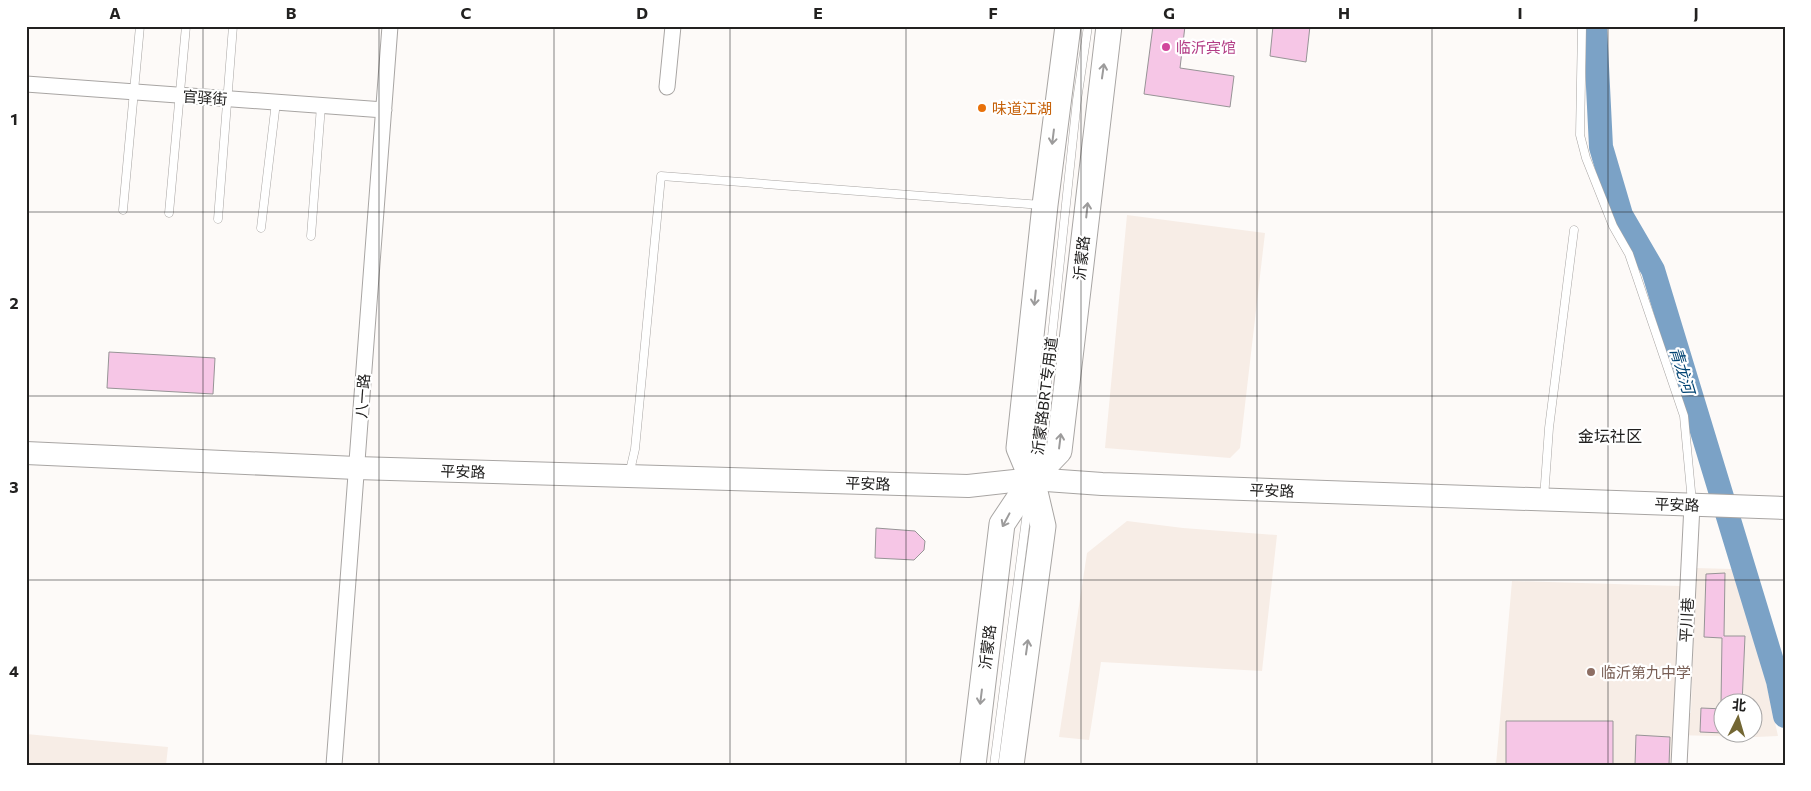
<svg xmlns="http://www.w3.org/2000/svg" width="1811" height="791" font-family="Commissioner,'Noto Sans SC',sans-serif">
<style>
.built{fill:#f7ede6;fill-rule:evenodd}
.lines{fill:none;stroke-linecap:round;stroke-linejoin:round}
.river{stroke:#7ba2c6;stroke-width:24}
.building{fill:#f6c6e6;stroke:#979496}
.service-casing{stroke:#a8a5a3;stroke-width:9}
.minor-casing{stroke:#a8a5a3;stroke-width:17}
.secondary-casing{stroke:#a8a5a3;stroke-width:24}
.primary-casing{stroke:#a8a5a3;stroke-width:27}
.service{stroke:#fff;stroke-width:8}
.minor{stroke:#fff;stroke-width:15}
.secondary{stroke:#fff;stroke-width:22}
.primary{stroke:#fff;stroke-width:25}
.oneway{stroke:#9c9b9b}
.grid{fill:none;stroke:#222120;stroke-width:1;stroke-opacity:0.55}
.hotel-dot{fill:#d1479c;stroke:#fff;stroke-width:2}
.food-dot{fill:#e8710a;stroke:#fff;stroke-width:2}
.education-dot{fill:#8d6e63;stroke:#fff;stroke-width:2}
.labels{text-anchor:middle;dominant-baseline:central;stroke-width:4.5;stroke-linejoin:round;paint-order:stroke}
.hotel-label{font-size:15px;fill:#b23c85;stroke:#fff;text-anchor:start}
.street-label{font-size:15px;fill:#222120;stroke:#fff}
.food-label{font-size:15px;fill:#c56008;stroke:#fff;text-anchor:start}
.education-label{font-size:15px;fill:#785e54;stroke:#fff;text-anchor:start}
.water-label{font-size:16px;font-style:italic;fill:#004372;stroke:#fff}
.neighbourhood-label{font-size:16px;fill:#222120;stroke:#fff}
.neatline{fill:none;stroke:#222120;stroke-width:2}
.grid-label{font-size:16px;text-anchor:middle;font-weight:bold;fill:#222120}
</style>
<rect width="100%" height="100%" fill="#fdfaf8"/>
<path class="built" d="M1127,215L1265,233L1240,448L1230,458L1105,448Z
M1127,521L1183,528L1277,535L1262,671L1101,662L1089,740L1059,737L1087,553Z
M1695,568L1732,569L1757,641L1778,736L1756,737L1673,735L1672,765H1496L1512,581L1680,586L1676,712L1691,713ZM1724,704H1754V734H1724Z
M26,734L168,747L166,765H26Z"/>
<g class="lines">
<path class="river" d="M1595,26L1601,147L1621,215L1653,270L1778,681L1785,716"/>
</g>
<path class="building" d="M1153,26H1185L1180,68L1234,76L1230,107L1144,94Z
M1273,26H1310L1306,62L1270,56Z
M109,352L215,358L213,394L107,388Z
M876,528L915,531L925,541L924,550L914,560L875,558Z
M1725,573L1724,636H1745L1742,704H1721L1722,638L1704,637L1706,574Z
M1701,708L1724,709V733L1700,732Z
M1506,721H1613V765H1506Z
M1636,735L1670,737L1669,765H1635Z"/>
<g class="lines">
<defs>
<path id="service" d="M1582,26L1580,135L1586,158L1613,226L1629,254L1684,416L1692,502
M123,210L140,26
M169,213L186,26
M218,219L233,26
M261,228L276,102
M311,236L321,106
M1036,464L1040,450L1077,100L1088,26
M629,475L635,449L661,176L1041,205
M1544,498L1549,428L1574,230
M994,765L1028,504"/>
<path id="minor" d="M26,84L384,110
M667,87L673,26
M334,765L390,26
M1679,765L1692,505"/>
<path id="secondary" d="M26,453L356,468L968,486L1032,479L1102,484L1785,508"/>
<path id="primary" d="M973,765L1002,524L1032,479L1059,451L1109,26
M1011,765L1043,526L1032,479L1019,448L1045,205L1068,26"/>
</defs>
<use href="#service" class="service-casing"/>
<use href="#minor" class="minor-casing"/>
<use href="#secondary" class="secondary-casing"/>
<use href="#primary" class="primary-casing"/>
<use href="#service" class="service"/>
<use href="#minor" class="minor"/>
<use href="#secondary" class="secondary"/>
<use href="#primary" class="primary"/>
</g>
<defs><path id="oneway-shaft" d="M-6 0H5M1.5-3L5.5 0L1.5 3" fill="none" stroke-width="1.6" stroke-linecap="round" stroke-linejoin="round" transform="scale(1.25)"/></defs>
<g class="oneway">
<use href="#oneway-shaft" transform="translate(1103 71) rotate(-82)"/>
<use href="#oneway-shaft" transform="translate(1053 137) rotate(97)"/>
<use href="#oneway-shaft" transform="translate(1087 210) rotate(-84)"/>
<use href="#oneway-shaft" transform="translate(1035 298) rotate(96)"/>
<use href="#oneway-shaft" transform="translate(1060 441) rotate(-83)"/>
<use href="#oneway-shaft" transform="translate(1006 520) rotate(118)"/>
<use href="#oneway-shaft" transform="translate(1027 647) rotate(-82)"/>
<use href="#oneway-shaft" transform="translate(981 697) rotate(97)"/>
</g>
<path class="grid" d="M203,26V765M379,26V765M554,26V765M730,26V765M906,26V765M1081,26V765M1257,26V765M1432,26V765M1608,26V765M26,212H1785M26,396H1785M26,580H1785"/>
<circle class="hotel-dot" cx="1166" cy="47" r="5"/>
<circle class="food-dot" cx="982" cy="108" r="5"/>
<circle class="education-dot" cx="1591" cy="672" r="5"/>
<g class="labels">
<g class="hotel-label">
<text x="1176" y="47">临沂宾馆</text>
</g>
<g class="street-label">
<text transform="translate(205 97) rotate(4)">官驿街</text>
<text transform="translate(1081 258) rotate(-84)">沂蒙路</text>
<text transform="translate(362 396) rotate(-86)">八一路</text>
<text transform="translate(1044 396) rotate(-83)">沂蒙路BRT专用道</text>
<text transform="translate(463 471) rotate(2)">平安路</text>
<text transform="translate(868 483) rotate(2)">平安路</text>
<text transform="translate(1272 490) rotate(2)">平安路</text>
<text transform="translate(1677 504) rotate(2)">平安路</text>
<text transform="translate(1686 620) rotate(-87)">平川巷</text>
<text transform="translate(987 647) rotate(-83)">沂蒙路</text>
</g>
<g class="food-label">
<text x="992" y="108">味道江湖</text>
</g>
<g class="education-label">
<text x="1601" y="672">临沂第九中学</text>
</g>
<g class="water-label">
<text transform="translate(1683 370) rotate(73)">青龙河</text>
</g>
<g class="neighbourhood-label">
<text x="1610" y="435">金坛社区</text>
</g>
</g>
<rect width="1811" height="791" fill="none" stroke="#ffffff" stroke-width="55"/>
<g transform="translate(1738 718) rotate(5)"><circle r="24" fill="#ffffff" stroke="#a7a6a6"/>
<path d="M0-4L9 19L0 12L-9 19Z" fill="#736734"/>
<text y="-8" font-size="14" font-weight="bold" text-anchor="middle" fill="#222120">北</text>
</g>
<rect x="28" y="28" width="1756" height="736" class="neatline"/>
<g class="grid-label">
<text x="115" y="19">A</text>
<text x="291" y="19">B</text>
<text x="466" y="19">C</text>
<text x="642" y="19">D</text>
<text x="818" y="19">E</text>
<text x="993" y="19">F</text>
<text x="1169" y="19">G</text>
<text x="1344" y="19">H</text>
<text x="1520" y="19">I</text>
<text x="1696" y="19">J</text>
<text x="14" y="125">1</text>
<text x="14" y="309">2</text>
<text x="14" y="493">3</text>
<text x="14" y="677">4</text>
</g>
</svg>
